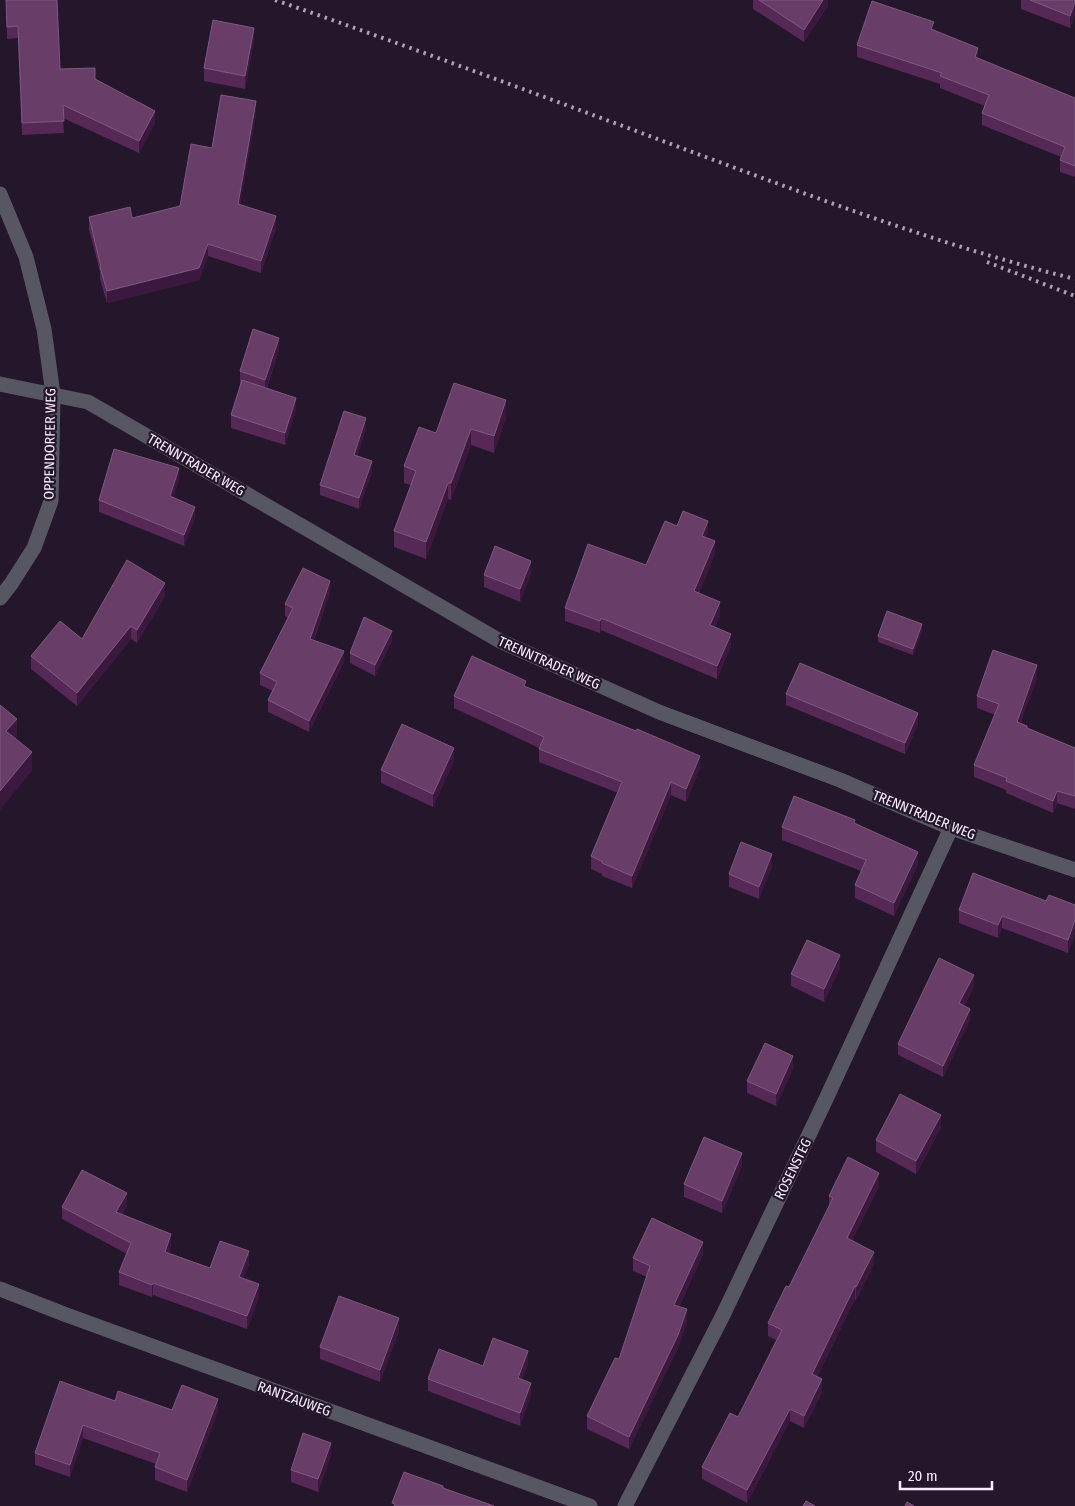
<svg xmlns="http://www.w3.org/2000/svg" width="1075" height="1506" font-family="'Fira Sans Condensed',sans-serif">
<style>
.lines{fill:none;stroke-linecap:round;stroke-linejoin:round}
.minor{stroke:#575763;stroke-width:15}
.rail{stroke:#aea2b3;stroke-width:4;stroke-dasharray:2.5 5;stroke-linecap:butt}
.wall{fill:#562856}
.shaded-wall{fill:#3b183e}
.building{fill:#683d68;stroke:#7e597f}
.labels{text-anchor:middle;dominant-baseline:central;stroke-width:4.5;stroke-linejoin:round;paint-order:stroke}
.street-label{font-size:14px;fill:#f8eefc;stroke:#24162b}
</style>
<rect width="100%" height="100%" fill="#24162b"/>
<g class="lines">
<path class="minor" d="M0,194L26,257L44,329L53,394L51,501L34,548L11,584L0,598
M0,384L88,402L500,641L659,712L840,780L951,828L1075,870
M0,1289L64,1314L590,1506
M625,1506L723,1315L826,1099L951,828"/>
<path class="rail" d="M275,0C419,50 561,103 703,156C827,202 947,247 1075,279
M987,262L1075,296"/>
</g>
<path class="wall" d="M6,0H57L60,69L95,79L155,123L139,153L63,118L64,133L22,135L18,38L7,39Z
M753,0H828V6L804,42L753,9Z
M1021,0H1075V14L1070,28L1021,9Z
M934,30L978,58L1075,98V177L1060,172V160L1061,157L982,125V113L985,106L940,88V84L857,57V45Z
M254,40L245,89L204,81V68Z
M256,113L240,204L276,228L261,273L208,256L199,280L107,303L100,279V272L89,229V217L132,218L180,206L212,148Z
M279,350L267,388L296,410L285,445L231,428V415L241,384H240V371Z
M506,417L494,453L471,445L451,500L448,499L426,559L394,547V531L411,485L404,483V466L436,433Z
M366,428L357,456L372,472L359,509L320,495V485Z
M179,479L173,498L195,518L184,546L99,512V500Z
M677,526L708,533L706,537L715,554L699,593L720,615L715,627L731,646L717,679L601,630L600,633L565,621V608L646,565Z
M531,573L520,602L484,587V575Z
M330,592L314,640L344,662L309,732L268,712V700L273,691L260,685V673L288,618L285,616V604Z
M165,596L137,643L131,639L77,706L31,669V656L82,639Z
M922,631L913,655L878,642V636Z
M392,641L375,676L350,663V653Z
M1037,678L1020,723L1027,729L1075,748V809L1057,803L1053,813L1006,793V790L974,777V765L995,715L977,708V696Z
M526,687L700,768L686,802L671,795L632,888L602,876V874L591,869V856L618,793L539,762V748L454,708V696Z
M786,694L918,724L905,754L786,705Z
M454,761L433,807L381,783V770Z
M855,823L918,864L894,916L855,898V885L861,871L782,840V827Z
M772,866L759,899L729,887V874Z
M1046,901L1075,905V933L1068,953L1002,928L998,938L959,923V910Z
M840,968L824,1002L791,986V974Z
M974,987L964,1006L970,1020L943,1077L898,1055V1044Z
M793,1069L776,1106L747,1093V1081Z
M941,1128L916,1174L876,1152V1140Z
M742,1166L722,1213L684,1197V1184Z
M879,1186L852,1241L874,1264L856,1300L855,1299L817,1377L822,1392L804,1428L790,1421L747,1503L702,1479V1467L738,1417L776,1340L768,1336V1323L789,1287L829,1207V1196Z
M127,1206L122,1214L171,1246L169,1253L210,1268L249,1264L243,1279L259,1297L247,1329L153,1295L152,1297L119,1285V1272L127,1254L62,1219V1207Z
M703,1254L679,1307L687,1322L678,1348L629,1449L587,1429V1416L619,1359L647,1277L633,1271V1258Z
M399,1331L380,1382L320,1359V1347Z
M528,1364L522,1380L531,1395L520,1426L428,1391V1379L483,1366Z
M115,1401L172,1410L218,1411L187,1492L155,1480V1467L156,1464L83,1438L70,1477L35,1465V1453Z
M331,1455L318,1492L291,1482V1470Z"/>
<path class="shaded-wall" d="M823,0H828V6L804,42V30Z
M1075,2V14L1070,28V16Z
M254,28V40L245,89V76Z
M978,48V60L975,57Z
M256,101V113L238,216V204Z
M155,111V123L139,153V141Z
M276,216V228L261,273V261Z
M208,244V256L199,280L107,303V291Z
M279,338V350L265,392V380Z
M296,398V410L285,445V433Z
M506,400V417L494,453V436Z
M366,418V428L354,466V455Z
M471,429V445L451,500V483Z
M372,461V472L359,509V498Z
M179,468V479L170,508V496Z
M448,483V499L426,559V542Z
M195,507V518L184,546V535Z
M708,521V533L702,548V536Z
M715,541V554L694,604V591Z
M531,561V573L520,602V589Z
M330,581V592L310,650V639Z
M165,583V596L137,643V630Z
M720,602V615L710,638V625Z
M601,618V630L600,633V621Z
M922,624V631L913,655V649Z
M131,626V639L77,706V693Z
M392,631V641L375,676V665Z
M731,634V646L717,679V666Z
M344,651V662L309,732V721Z
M1037,665V678L1017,734V722Z
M918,713V724L905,754V743Z
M17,719V737L6,749V731Z
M454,748V761L433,807V794Z
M32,752V771L0,810V791Z
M700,756V768L686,802V789Z
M671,782V795L632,888V876Z
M1057,791V803L1053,813V801Z
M918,852V864L894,916V903Z
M772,854V866L759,899V887Z
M1002,916V928L998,938V925Z
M1075,920V933L1068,953V940Z
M840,955V968L824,1002V989Z
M974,975V987L959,1015V1003Z
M970,1009V1020L943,1077V1066Z
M793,1056V1069L776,1106V1094Z
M941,1115V1128L916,1174V1161Z
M742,1153V1166L722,1213V1201Z
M879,1173V1186L847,1251V1238Z
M127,1193V1206L116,1225V1212Z
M171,1234V1246L165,1264V1252Z
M703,1242V1254L674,1317V1305Z
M249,1251V1264L239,1290V1277Z
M874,1252V1264L856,1300V1287Z
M153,1283V1295L152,1297V1285Z
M259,1284V1297L247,1329V1316Z
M855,1286V1299L812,1387V1374Z
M687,1309V1322L678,1348L629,1449V1437Z
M399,1318V1331L380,1382V1370Z
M528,1351V1364L518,1391V1378Z
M822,1379V1392L804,1428V1416Z
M531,1383V1395L520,1426V1413Z
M218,1399V1411L187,1492V1480Z
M790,1409V1421L747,1503V1490Z
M83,1425V1438L70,1477V1465Z
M331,1443V1455L318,1492V1479Z"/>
<path class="building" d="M6,0H57L60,69L95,68V79L155,111L139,141L63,105L64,121L22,123L18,26L7,27Z
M759,0H823L804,30Z
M1030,0H1075V2L1070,16Z
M872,1L934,22L931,29L978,48L975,57L1075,98V166L1060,160L1065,147L982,113L989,95L940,76L942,73L857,45Z
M213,20L254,28L245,76L204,68Z
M221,95L256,101L238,204L276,216L261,261L208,244L199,268L107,291L100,267H101L89,217L130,207L132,218L180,206L191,144L212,148Z
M253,329L279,338L265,380L240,371Z
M242,380L296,398L285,433L231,415Z
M454,383L506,400L494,436L471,429L451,483H448L426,542L394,531L416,471L404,466L419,427L436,433Z
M344,411L366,418L354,455L372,461L359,498L320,485Z
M114,449L179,468L170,496L195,507L184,535L99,500Z
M683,511L708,521L702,536L715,541L694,591L720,602L710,625L731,634L717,666L601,618L600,621L565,608L588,544L646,565L665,521L677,526Z
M495,546L531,561L520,589L484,575Z
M127,560L165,583L137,630L131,626L77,693L31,656L60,621L82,639Z
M303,568L330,581L310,639L344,651L309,721L268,700L277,682L260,673L293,608L285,604Z
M887,611L922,624L913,649L878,636Z
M364,617L392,631L375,665L350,653Z
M993,650L1037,665L1017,722L1027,726V728L1075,748V796L1057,791L1053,801L1006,781L1007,778L974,765L999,704L977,696Z
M472,656L526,681L524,686L636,731L637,729L700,756L686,789L671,782L632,876L602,863L603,862L591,856L622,782L539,749L544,737L454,696Z
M800,663L918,713L905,743L786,694Z
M0,705L17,719L6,731L32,752L0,791Z
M402,724L454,748L433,794L381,770Z
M794,796L855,820L854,823L918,852L894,903L855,885L866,860L782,827Z
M741,842L772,854L759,887L729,874Z
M973,873L1046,901L1049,895L1075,905V920L1068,940L1002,916L998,925L959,910Z
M807,940L840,955L824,989L791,974Z
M939,958L974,975L959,1003L970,1009L943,1066L898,1044Z
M765,1043L793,1056L776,1094L747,1081Z
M900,1094L941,1115L916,1161L876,1140Z
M704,1137L742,1153L722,1201L684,1184Z
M848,1157L879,1173L847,1238L874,1252L856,1287L855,1286L812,1374L822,1379L804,1416L790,1409L747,1490L702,1467L730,1413L738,1417L782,1330L768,1323L786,1286L789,1287L833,1198L829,1196Z
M82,1170L127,1193L116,1212L171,1234L165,1252L210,1268L220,1241L249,1251L239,1277L259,1284L247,1316L153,1283L152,1285L119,1272L131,1243L62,1207Z
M652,1218L703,1242L674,1305L687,1309L678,1335L629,1437L587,1416L615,1358L619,1359L650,1266L633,1258Z
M339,1296L399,1318L380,1370L320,1347Z
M493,1338L528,1351L518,1378L531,1383L520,1413L428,1379L439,1349L483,1366Z
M60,1381L115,1401L118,1391L172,1410L182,1385L218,1399L187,1480L155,1467L160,1453L83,1425L70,1465L35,1453Z
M303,1433L331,1443L318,1479L291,1470Z
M404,1472L443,1486V1488L494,1506H394L395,1504L392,1503Z
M806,1501L815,1506H803Z
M907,1502L914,1506H905Z"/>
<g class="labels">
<g class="street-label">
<text transform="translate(50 444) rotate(-89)">OPPENDORFER WEG</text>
<text transform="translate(196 465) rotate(30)">TRENNTRADER WEG</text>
<text transform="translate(549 663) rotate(24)">TRENNTRADER WEG</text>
<text transform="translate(924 815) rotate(22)">TRENNTRADER WEG</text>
<text transform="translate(793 1169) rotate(-64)">ROSENSTEG</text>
<text transform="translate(294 1399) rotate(20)">RANTZAUWEG</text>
</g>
</g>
<path d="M900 1481v8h92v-8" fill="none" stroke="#f8eefc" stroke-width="2.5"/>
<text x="908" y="1481" font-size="15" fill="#f8eefc" stroke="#24162b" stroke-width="4" paint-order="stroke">20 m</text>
</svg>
